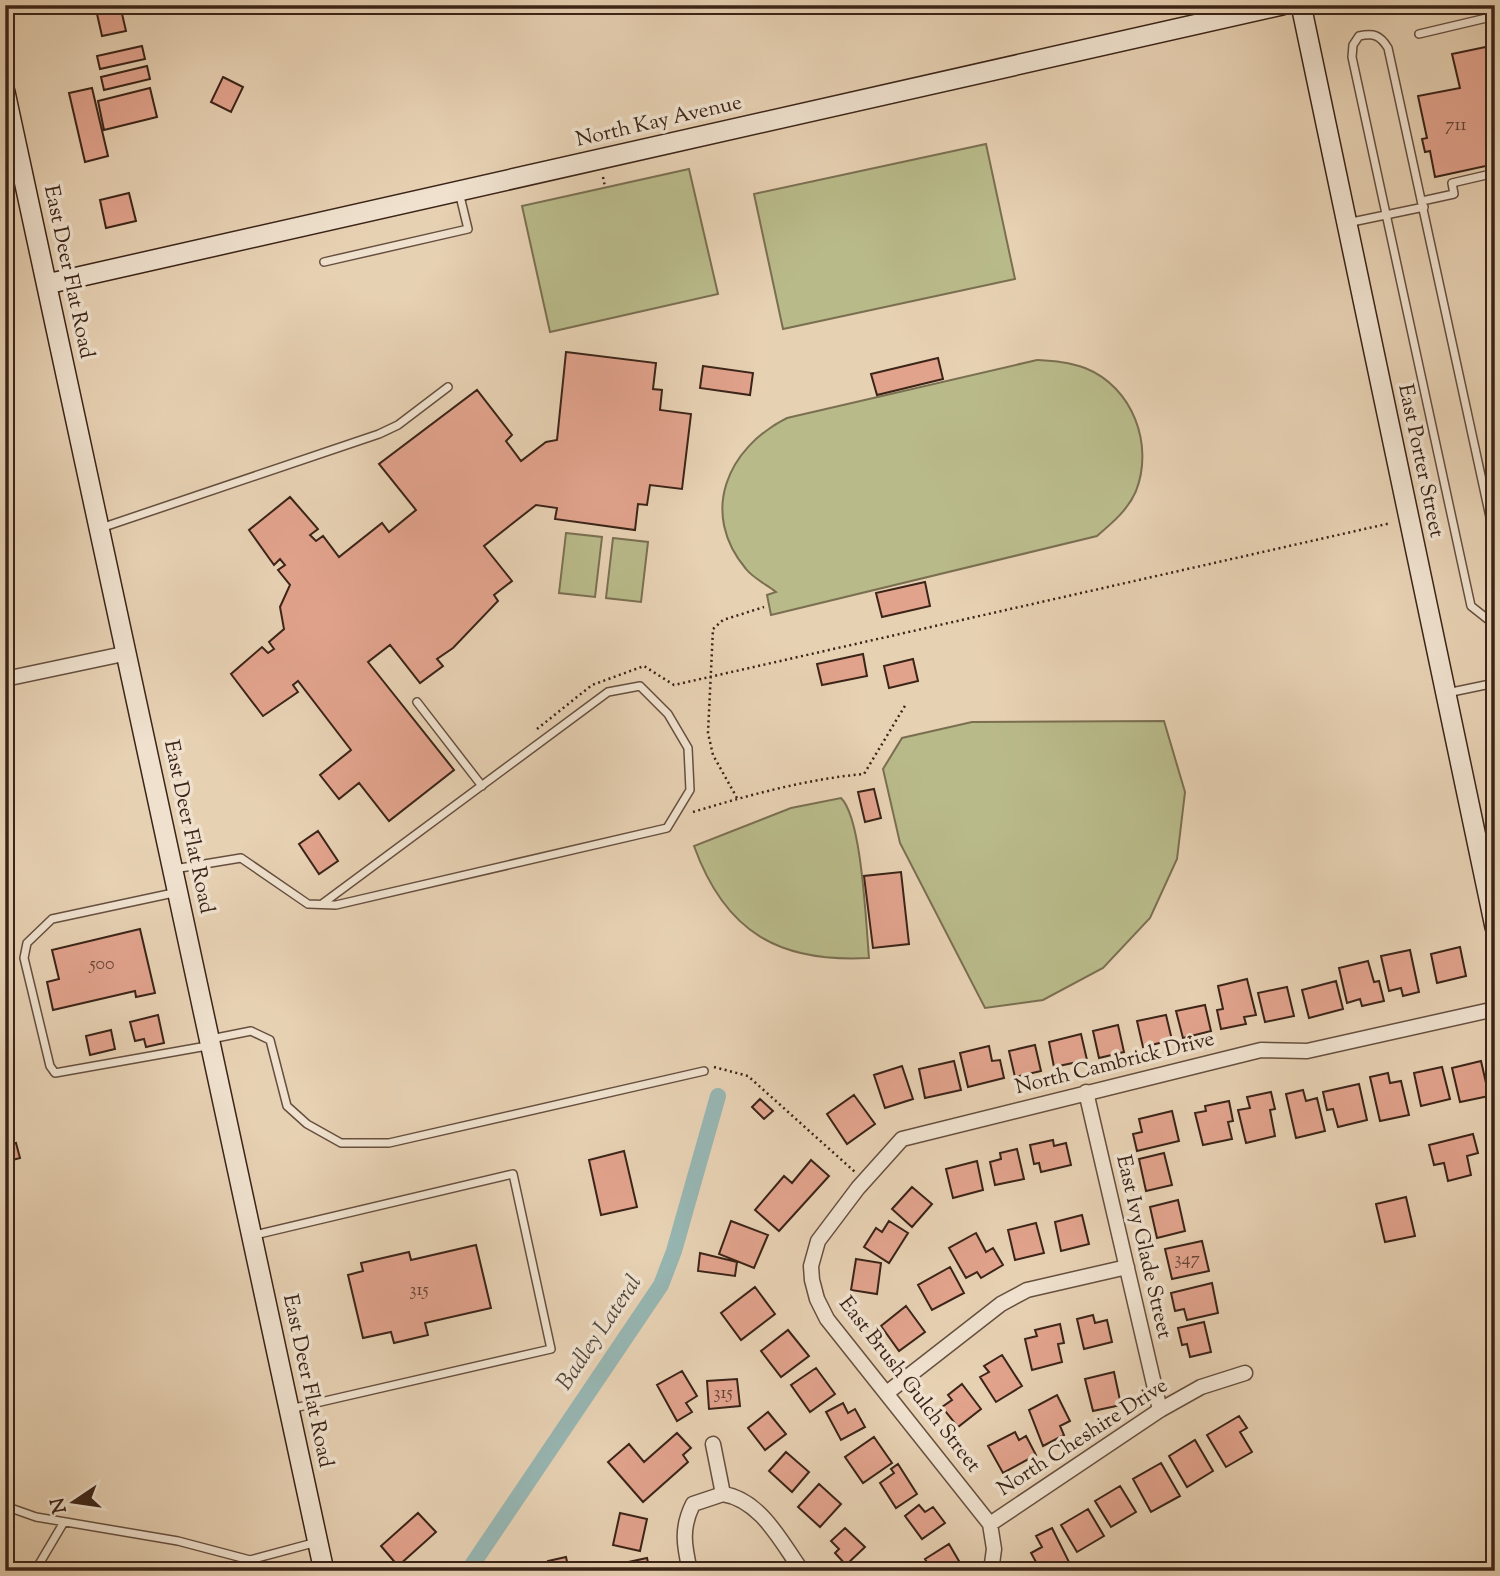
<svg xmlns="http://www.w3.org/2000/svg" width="1500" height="1576" font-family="'Sorts Mill Goudy',serif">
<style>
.green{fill:#b9ba8a;stroke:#7a6f51;stroke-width:2}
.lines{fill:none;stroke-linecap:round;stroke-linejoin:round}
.canal{stroke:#97b6b2;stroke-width:16}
.building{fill:#e2a38d;stroke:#3b2418;stroke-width:2}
.lane-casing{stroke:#664f3f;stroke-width:10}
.street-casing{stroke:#664f3f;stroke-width:17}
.secondary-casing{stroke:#3b2418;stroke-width:22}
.path{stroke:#3b2418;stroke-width:2.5;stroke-dasharray:2 3.5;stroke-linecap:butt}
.lane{stroke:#efe1ce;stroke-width:7}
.street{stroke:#efe1ce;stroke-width:14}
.secondary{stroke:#efe1ce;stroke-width:19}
.labels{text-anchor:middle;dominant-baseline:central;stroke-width:7;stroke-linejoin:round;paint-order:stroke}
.number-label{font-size:18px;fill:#654435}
.street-label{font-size:21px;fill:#3b2418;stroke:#efe1ce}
.water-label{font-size:23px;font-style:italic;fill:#52483e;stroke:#efe1ce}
</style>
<rect width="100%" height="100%" fill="#e7d1b3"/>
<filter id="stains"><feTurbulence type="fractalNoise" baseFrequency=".00286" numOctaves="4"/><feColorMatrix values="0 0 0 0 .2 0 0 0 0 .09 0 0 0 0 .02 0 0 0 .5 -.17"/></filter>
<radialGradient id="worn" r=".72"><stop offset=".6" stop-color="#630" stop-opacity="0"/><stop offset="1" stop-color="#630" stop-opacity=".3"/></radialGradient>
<path class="green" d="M986,144L1015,279L783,329L754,194Z
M689,169L718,294L550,332L522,206Z
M1037,360C1053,361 1070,362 1085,368C1133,387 1154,445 1136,491C1128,510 1112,523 1097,536L771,615L767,595L776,592C767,585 753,578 746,569C699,513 727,448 787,418Z
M566,533L602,537L595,597L559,593Z
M613,538L648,542L641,602L606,598Z
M1164,721L1185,792L1177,859L1150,918L1103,968L1043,1000L985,1008L900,843L883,769L902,738L972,722Z
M841,798C862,818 866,925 869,958C779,963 725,932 694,846L791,808Z"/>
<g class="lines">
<path class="canal" d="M468,1571L661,1285L674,1251L718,1096"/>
</g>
<path class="building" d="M95,5H120L126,31L102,36Z
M1495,45V164L1435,177L1430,151L1425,152L1422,139L1427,138L1418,96L1460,88L1452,54Z
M142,46L145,59L100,69L97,56Z
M147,66L150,79L104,90L101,77Z
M223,77L243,87L231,112L211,102Z
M92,88L108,156L85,162L69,93Z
M150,88L157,117L104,130L98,101Z
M1495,183V205L1490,184Z
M129,193L136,221L106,228L100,200Z
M566,352L656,363L653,389L662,390L660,410L691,414L682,489L650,485L647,505L638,504L635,530L555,519L557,508L536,505L484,546L512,581L494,595L498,601L453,648L437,659L443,666L420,683L390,645L368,662L454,770L389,821L359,783L339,799L320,775L351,750L298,681L293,685L298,692L263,716L231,674L262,647L268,653L274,649L269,642L284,629L280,607L290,585L278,570L285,565L280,559L274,565L249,530L290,497L318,529L310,535L316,541L323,536L339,557L382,523L389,532L416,510L379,464L477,390L512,435L506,441L521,461L546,442L557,440Z
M938,358L943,379L877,395L871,374Z
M703,366L753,373L750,395L700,388Z
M925,582L930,606L882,617L876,593Z
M863,654L867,676L822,685L817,664Z
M913,659L918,681L889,688L884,666Z
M874,789L881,818L865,822L858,792Z
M318,831L338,861L319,874L299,844Z
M901,872L909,944L873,948L864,876Z
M140,929L155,993L136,997L135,991L53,1010L47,982L59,979L52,950Z
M1460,947L1466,976L1437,983L1431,954Z
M1410,950L1419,992L1403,996L1401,988L1389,991L1381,956Z
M1368,961L1374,982L1379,981L1384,1001L1362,1006L1360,999L1347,1003L1339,968Z
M1247,979L1256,1015L1244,1017L1246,1024L1221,1029L1217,1010L1223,1009L1218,986Z
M1336,981L1343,1009L1309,1018L1302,990Z
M1287,987L1294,1016L1265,1022L1258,993Z
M1205,1005L1211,1031L1183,1038L1176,1011Z
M158,1015L164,1043L146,1047L144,1039L135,1041L130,1022Z
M1166,1015L1172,1040L1143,1047L1137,1021Z
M1118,1025L1124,1052L1099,1058L1093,1031Z
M111,1030L115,1049L90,1055L86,1036Z
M1081,1034L1087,1060L1054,1067L1049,1042Z
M1035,1045L1041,1071L1015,1077L1009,1051Z
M989,1046L992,1061L1000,1060L1004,1078L968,1087L960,1053Z
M954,1061L961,1090L925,1098L919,1069Z
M1481,1061L1489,1096L1460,1102L1452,1068Z
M902,1066L913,1099L885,1108L874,1075Z
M1442,1067L1450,1099L1421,1106L1414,1073Z
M1388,1073L1390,1083L1401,1081L1409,1115L1380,1121L1370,1077Z
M1359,1084L1367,1120L1338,1127L1333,1109L1327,1110L1323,1092Z
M1303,1090L1306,1101L1317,1098L1325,1131L1296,1138L1286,1094Z
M1271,1092L1275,1109L1270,1110L1275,1136L1246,1143L1238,1110L1250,1108L1247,1097Z
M854,1095L875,1124L847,1144L827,1114Z
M760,1099L773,1111L764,1119L752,1107Z
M1229,1101L1233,1121L1228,1122L1232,1139L1203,1145L1195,1113L1206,1111L1205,1106Z
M1172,1111L1179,1141L1137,1151L1133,1134L1142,1132L1139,1119Z
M1473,1134L1478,1153L1467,1156L1471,1175L1448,1181L1444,1163L1434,1165L1429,1145Z
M1053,1140L1054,1146L1066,1143L1071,1165L1041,1172L1039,1163L1034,1164L1030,1145Z
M16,1143L20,1158L5,1162V1145Z
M1017,1149L1024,1179L995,1185L990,1162L1001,1159L1000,1153Z
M624,1151L637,1207L601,1215L589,1160Z
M1164,1153L1172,1185L1146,1191L1139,1159Z
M811,1160L829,1176L779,1231L755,1210L784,1176L792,1183Z
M977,1161L983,1190L953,1198L946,1169Z
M912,1187L932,1204L912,1227L892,1209Z
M1406,1197L1415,1236L1385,1242L1376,1204Z
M1178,1200L1185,1231L1157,1238L1150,1207Z
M1082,1215L1089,1244L1061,1251L1055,1222Z
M731,1221L768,1235L754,1268L719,1254Z
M889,1221L908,1233L889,1263L864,1247L876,1228L882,1232Z
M1036,1223L1044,1253L1015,1260L1008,1230Z
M976,1233L986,1252L993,1248L1003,1265L981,1278L977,1272L966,1278L949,1248Z
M1202,1241L1209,1271L1172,1279L1165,1249Z
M476,1245L491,1308L425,1323L428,1335L394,1343L391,1332L363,1338L348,1275L363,1271L361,1263L409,1252L411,1260Z
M700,1253L737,1262L735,1276L698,1271Z
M856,1259L881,1263L877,1294L851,1290Z
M950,1267L964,1293L932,1310L918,1285Z
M1212,1283L1218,1313L1187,1320L1184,1309L1175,1311L1171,1293Z
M755,1287L775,1314L741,1340L721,1313Z
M906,1306L925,1332L899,1351L881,1326Z
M1093,1315L1095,1323L1107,1320L1112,1342L1084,1349L1077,1319Z
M1204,1322L1211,1352L1190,1357L1187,1344L1182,1345L1178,1328Z
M1060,1324L1064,1343L1058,1344L1062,1362L1032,1370L1025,1339L1037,1336L1035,1330Z
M788,1330L809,1356L781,1377L761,1351Z
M1002,1355L1022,1386L996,1402L980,1377L989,1372L984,1366Z
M816,1368L835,1394L810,1412L791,1385Z
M682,1371L697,1396L686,1403L692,1412L677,1421L657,1385Z
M1114,1372L1121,1405L1093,1411L1085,1379Z
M737,1379L740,1406L709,1409L707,1381Z
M962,1384L981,1409L958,1427L942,1407L952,1400L948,1395Z
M1057,1395L1070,1421L1060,1426L1064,1435L1043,1446L1029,1410Z
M843,1403L848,1413L855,1409L865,1427L841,1440L826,1412Z
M768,1412L786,1434L765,1450L748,1428Z
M1239,1416L1247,1428L1240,1432L1252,1452L1226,1467L1207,1435Z
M1015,1432L1019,1440L1026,1436L1036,1455L1003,1473L988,1446Z
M677,1433L691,1448L683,1455L688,1462L643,1502L608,1462L629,1444L644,1462Z
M874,1437L892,1463L863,1483L845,1457Z
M1195,1440L1213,1471L1187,1487L1169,1456Z
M786,1452L809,1472L792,1492L769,1471Z
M1161,1463L1180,1496L1151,1512L1133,1479Z
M898,1464L917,1494L896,1508L880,1483L894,1473L891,1469Z
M819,1484L841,1504L820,1527L798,1507Z
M1120,1486L1136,1512L1111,1527L1095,1501Z
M919,1505L925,1512L933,1507L945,1523L922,1539L905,1516Z
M1088,1509L1104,1536L1077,1552L1061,1525Z
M418,1513L436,1532L398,1566L381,1546Z
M620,1513L647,1519L640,1551L613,1545Z
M845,1528L865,1547L846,1565L835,1553L839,1549L831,1541Z
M1052,1528L1069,1562L1053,1571H1041L1031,1553L1042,1547L1036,1536Z
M949,1544L963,1568L958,1571H932L925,1559Z
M566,1557L569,1571H550L548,1561Z
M647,1558L650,1571H621L619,1564Z"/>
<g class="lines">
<defs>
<path id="lane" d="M1419,34L1495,16
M1422,201L1454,194L1452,183L1495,173
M1347,223L1424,207
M324,262L468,229L459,192
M101,528L379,434L398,425L448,387
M1495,540L1388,48C1380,35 1374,33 1359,36L1353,45L1352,57L1471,606L1495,625
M1447,693L1495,683
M417,702L482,786
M174,869L241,858L308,904L336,905L667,828L690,790L688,748L668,714L640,686L608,692L322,904
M178,892L52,919L27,943L24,958L50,1066L55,1073L207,1046
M211,1039L251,1031L270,1040L287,1106L307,1124L341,1143H389L704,1071
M255,1235L513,1174L551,1349L290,1409
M5,1506L36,1517L178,1541L250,1560
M35,1571L64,1522
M244,1571V1566L250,1560L317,1542"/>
<path id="street" d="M5,679L128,653
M1086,1092L1160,1410
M888,1392L1001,1304L1027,1290L1127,1267
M713,1444L723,1494C761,1500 781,1542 802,1571
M990,1524L827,1319L817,1299L812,1280L811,1266L818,1241L858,1188L902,1139L1261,1050L1307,1051L1495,1009
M690,1571C684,1545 681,1528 693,1504L723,1494
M991,1571L994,1549L990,1524L1160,1410L1201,1387L1245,1373"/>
<path id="secondary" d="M1301,5L1495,927
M5,92L324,1571
M47,284L1282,5"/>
</defs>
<use href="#lane" class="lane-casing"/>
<use href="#street" class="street-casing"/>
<use href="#secondary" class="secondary-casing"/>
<path class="path" d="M603,177L605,187
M537,729L592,685L644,666L674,685L1391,523
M737,798L713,755L708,733L713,629L723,620L764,607
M693,812C749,795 807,779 864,774L906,704
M714,1067L748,1076L855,1172"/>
<use href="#lane" class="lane"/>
<use href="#street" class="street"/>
<use href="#secondary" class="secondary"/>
</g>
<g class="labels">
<g class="number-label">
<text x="1456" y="126">711</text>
<text x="102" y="965">500</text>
<text x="1187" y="1260">347</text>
<text x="419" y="1291">315</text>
<text x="723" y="1394">315</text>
</g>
<g class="street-label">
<text transform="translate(659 122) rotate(-13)">North Kay Avenue</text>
<text transform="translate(68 272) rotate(78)">East Deer Flat Road</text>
<text transform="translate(1420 461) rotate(78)">East Porter Street</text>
<text transform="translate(188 827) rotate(78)">East Deer Flat Road</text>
<text transform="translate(1115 1064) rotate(-14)">North Cambrick Drive</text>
<text transform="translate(1143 1247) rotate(77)">East Ivy Glade Street</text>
<text transform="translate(307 1381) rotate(78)">East Deer Flat Road</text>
<text transform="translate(909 1385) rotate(52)">East Brush Gulch Street</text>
<text transform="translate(1083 1438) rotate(-33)">North Cheshire Drive</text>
</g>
<g class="water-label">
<text transform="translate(600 1333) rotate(-56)">Badley Lateral</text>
</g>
</g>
<rect width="1500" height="1576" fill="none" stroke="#e7d1b3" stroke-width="28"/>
<rect x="7" y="7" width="1486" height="1562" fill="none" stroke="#3b2418" stroke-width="3.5"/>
<rect x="14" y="14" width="1472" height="1548" fill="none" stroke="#3b2418" stroke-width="2"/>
<g transform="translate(74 1502) rotate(257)" stroke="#efe1ce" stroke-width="5" paint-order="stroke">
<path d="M0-5L12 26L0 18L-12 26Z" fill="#3b2418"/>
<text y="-10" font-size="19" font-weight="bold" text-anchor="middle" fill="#3b2418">N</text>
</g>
<rect width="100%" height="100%" filter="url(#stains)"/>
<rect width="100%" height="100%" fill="url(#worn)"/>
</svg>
